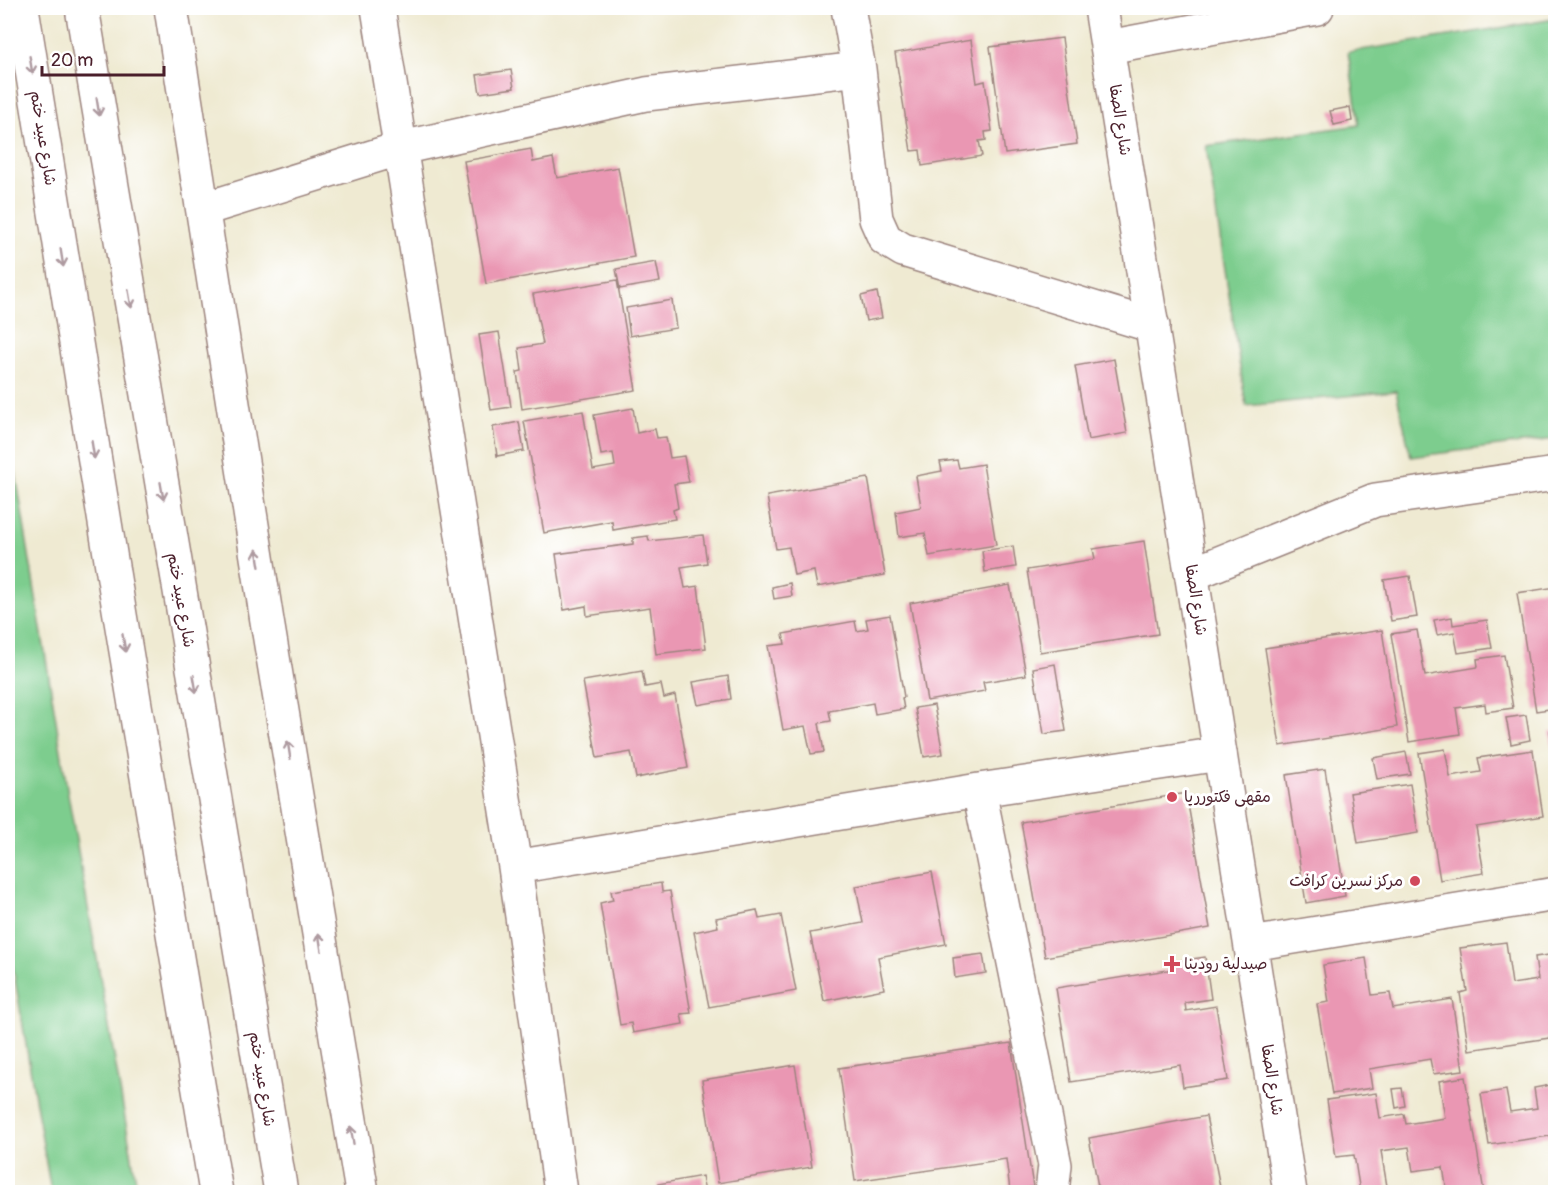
<svg xmlns="http://www.w3.org/2000/svg" width="1563" height="1200" font-family="Pangolin,'Playpen Sans Arabic',sans-serif">
<style>
.green{fill:#7dcd8e;stroke:#64765c;stroke-width:1.5}
.building{fill:#ea97b3}
.lines{fill:none;stroke-linecap:round;stroke-linejoin:round}
.street-casing{stroke:#9c847e;stroke-width:36}
.secondary-casing{stroke:#9c847e;stroke-width:36}
.primary-casing{stroke:#9c847e;stroke-width:36}
.street{stroke:#fff;stroke-width:33}
.secondary{stroke:#fff;stroke-width:33}
.primary{stroke:#fff;stroke-width:33}
.oneway{stroke:#ae9aa0}
.poi-dot{fill:#d1495b;stroke:#fff;stroke-width:2}
.labels{text-anchor:middle;dominant-baseline:central;stroke-width:6;stroke-linejoin:round;paint-order:stroke}
.street-label{font-size:16px;fill:#4a1f2b;stroke:#fff}
.poi-label{font-size:16px;fill:#4a1f2b;stroke:#fff;text-anchor:start}
</style>
<rect width="100%" height="100%" fill="#fff"/>
<filter id="ink" filterUnits="userSpaceOnUse"><feTurbulence type="fractalNoise" baseFrequency=".0167" numOctaves="2"/><feDisplacementMap in="SourceGraphic" scale="12" xChannelSelector="R" yChannelSelector="G"/><feConvolveMatrix kernelMatrix="1 2 1 2 8 2 1 2 1" color-interpolation-filters="sRGB"/></filter>
<filter id="wash" filterUnits="userSpaceOnUse"><feTurbulence type="fractalNoise" baseFrequency=".008" numOctaves="4" result="noise"/><feDisplacementMap in="SourceGraphic" scale="24" xChannelSelector="R" yChannelSelector="G"/><feGaussianBlur stdDeviation="1.35" result="paint"/><feColorMatrix in="noise" values="0 0 0 0 0 0 0 0 0 0 0 0 0 0 0 0 0 1.4 0 .05"/><feComposite in="paint" operator="in"/></filter>
<g filter="url(#wash)">
<rect width="100%" height="100%" fill="#efead2"/>
<path class="green" d="M1555,19V439L1411,457L1396,391L1246,406L1206,146L1359,125L1348,52Z
M8,426L68,794L138,1192H51L8,938Z"/>
<g id="blocks">
<path class="building" d="M1062,38L1077,144L1005,154L990,47Z
M971,40L977,83L985,81L992,131L985,132L986,140L979,141L982,156L922,166L920,150L911,151L895,53Z
M511,70L514,88L480,93L477,75Z
M1350,107L1352,121L1334,125L1330,111Z
M531,149L533,162L553,158L557,178L618,167L634,257L486,284L464,161Z
M656,262L660,282L620,289L616,269Z
M617,280L636,390L522,409L517,372L522,371L519,348L543,344L533,294Z
M877,292L882,318L866,321L861,296Z
M672,300L676,328L630,336L626,308Z
M499,332L511,407L491,410L479,335Z
M1114,359L1127,433L1088,440L1075,366Z
M633,408L637,433L655,429L657,438L666,437L670,458L684,456L689,482L674,484L678,508L673,510L675,519L613,530L612,521L544,533L524,421L583,411L593,470L615,466L613,453L601,455L594,415Z
M519,422L524,451L497,456L493,427Z
M957,460L959,468L983,464L996,545L929,556L925,533L899,537L896,512L921,507L916,476L942,471L940,462Z
M868,478L885,575L817,587L814,571L794,575L789,547L776,549L767,496Z
M703,535L707,563L681,567L685,588L698,586L706,648L656,654L650,607L587,616L586,606L564,610L556,554L633,544V538L648,536L649,541Z
M1144,541L1158,634L1040,652L1027,570L1095,559L1093,549Z
M1013,546L1016,567L985,572L982,551Z
M1410,576L1417,617L1391,621L1384,580Z
M790,583L792,596L774,599L772,587Z
M1010,585L1026,675L983,682L985,691L927,701L910,603Z
M1556,587V708L1536,711L1517,593Z
M890,615L904,697L902,698L904,709L875,714L873,703L829,711L831,721L819,723L824,752L811,754L805,726L783,730L768,646L785,644L783,634L855,621L857,631L868,629L866,619Z
M1452,617L1453,625L1487,620L1492,648L1458,653L1454,632L1437,635L1434,620Z
M1382,630L1397,727L1280,746L1265,648Z
M1417,630L1425,676L1478,667L1477,659L1504,655L1513,708L1486,712L1485,704L1456,708L1460,734L1409,742L1391,634Z
M1055,664L1066,731L1044,734L1033,668Z
M642,671L645,687L661,684L664,698L675,695L688,768L636,778L631,752L597,758L583,681Z
M728,676L731,699L698,705L693,682Z
M934,705L943,754L924,757L915,708Z
M1526,715L1530,740L1511,744L1506,718Z
M1550,731H1556V758L1554,759Z
M1445,749L1450,777L1481,772L1478,758L1533,750L1543,816L1476,827L1484,873L1440,880L1419,753Z
M1406,752L1410,774L1377,779L1373,758Z
M1325,769L1345,896L1306,903L1286,775Z
M1410,784L1418,833L1358,843L1350,793Z
M1186,793L1210,928L1045,957L1021,822Z
M932,872L946,944L878,957L884,989L824,1001L810,933L863,923L856,886Z
M661,883L662,892L670,891L691,1013L681,1014L683,1024L633,1033L631,1023L620,1025L600,903L613,900L611,891Z
M757,910L759,919L781,915L796,991L709,1007L694,932L718,927L716,918Z
M1506,942L1512,984L1538,980L1535,957L1556,954V1037L1469,1050L1460,993L1467,991L1460,948Z
M983,954L986,973L955,978L953,958Z
M1205,957L1211,999L1185,1003L1186,1011L1216,1006L1228,1080L1183,1087L1180,1065L1071,1082L1056,988L1174,969L1173,962Z
M1366,958L1372,995L1390,993L1393,1009L1452,999L1463,1070L1433,1074L1430,1059L1369,1069L1372,1088L1332,1094L1317,1004L1329,1002L1323,965Z
M1011,1043L1033,1187L1010,1190L1006,1159L855,1181L839,1068Z
M795,1065L812,1167L718,1183L702,1080Z
M1465,1077L1484,1192H1447L1443,1167L1413,1171L1409,1147L1381,1151L1388,1192H1360L1354,1155L1336,1157L1327,1100L1376,1093L1380,1118L1404,1114L1406,1124L1445,1118L1439,1081Z
M1556,1084V1135L1489,1145L1481,1094L1506,1090L1510,1112L1537,1108L1534,1088Z
M1402,1088L1405,1106L1396,1108L1393,1089Z
M1206,1116L1221,1192H1099L1089,1138Z
M702,1176L705,1192H660L658,1184Z"/>
</g>
</g>
<g filter="url(#ink)">
<use href="#blocks" fill-opacity="0" stroke="#9c847e" stroke-width="1.5"/>
<g class="lines">
<defs>
<path id="street" d="M378,8L515,867L561,1192
M848,8L859,69L876,219L885,239L903,250L1153,326
M1108,47L1317,8
M204,209L401,148L646,94L859,69
M1192,574L1375,500L1556,474
M979,790L1055,1165L1052,1192
M515,867L979,790L1220,754
M1251,944L1556,894"/>
<path id="secondary" d="M22,8L116,591L216,1192
M1101,8L1290,1192"/>
<path id="primary" d="M82,8L281,1192
M171,8L267,621L362,1192"/>
</defs>
<use href="#street" class="street-casing"/>
<use href="#secondary" class="secondary-casing"/>
<use href="#primary" class="primary-casing"/>
<use href="#street" class="street"/>
<use href="#secondary" class="secondary"/>
<use href="#primary" class="primary"/>
</g>
<defs><path id="oneway-shaft" d="M-6 0H5M1.5-3L5.5 0L1.5 3" fill="none" stroke-width="1.6" stroke-linecap="round" stroke-linejoin="round" transform="scale(1.5)"/></defs>
<g class="oneway">
<use href="#oneway-shaft" transform="translate(31 65) rotate(81)"/>
<use href="#oneway-shaft" transform="translate(98 107) rotate(81)"/>
<use href="#oneway-shaft" transform="translate(62 258) rotate(81)"/>
<use href="#oneway-shaft" transform="translate(130 299) rotate(80)"/>
<use href="#oneway-shaft" transform="translate(93 450) rotate(81)"/>
<use href="#oneway-shaft" transform="translate(162 491) rotate(80)"/>
<use href="#oneway-shaft" transform="translate(258 558) rotate(-99)"/>
<use href="#oneway-shaft" transform="translate(124 643) rotate(80)"/>
<use href="#oneway-shaft" transform="translate(195 684) rotate(80)"/>
<use href="#oneway-shaft" transform="translate(289 750) rotate(-99)"/>
<use href="#oneway-shaft" transform="translate(320 942) rotate(-99)"/>
<use href="#oneway-shaft" transform="translate(352 1135) rotate(-100)"/>
</g>
</g>
<g class="poi-dot">
<circle cx="1172" cy="797" r="6"/>
<circle cx="1415" cy="881" r="6"/>
<path d="M1169 955h6v6h6v6h-6v6h-6v-6h-6v-6h6z"/>
</g>
<g class="labels">
<g class="street-label">
<text transform="translate(1120 120) rotate(81)">شارع الصفا</text>
<text transform="translate(43 138) rotate(81)">شارع عبيد ختم</text>
<text transform="translate(181 600) rotate(80)">شارع عبيد ختم</text>
<text transform="translate(1196 600) rotate(81)">شارع الصفا</text>
<text transform="translate(262 1079) rotate(81)">شارع عبيد ختم</text>
<text transform="translate(1272 1080) rotate(81)">شارع الصفا</text>
</g>
<g class="poi-label">
<text x="1184" y="797">مقهى فكتورريا</text>
<text x="1403" y="881" text-anchor="end">مركز نسرين كرافت</text>
<text x="1184" y="964">صيدلية رودينا</text>
</g>
</g>
<rect width="1563" height="1200" fill="none" stroke="#fff" stroke-width="30"/>
<path d="M42 66v9h122v-9" fill="none" stroke="#4a1f2b" stroke-width="3"/>
<text x="51" y="66" font-size="18" fill="#4a1f2b" stroke="#ffffff" stroke-width="4.5" paint-order="stroke">20 m</text>
</svg>
